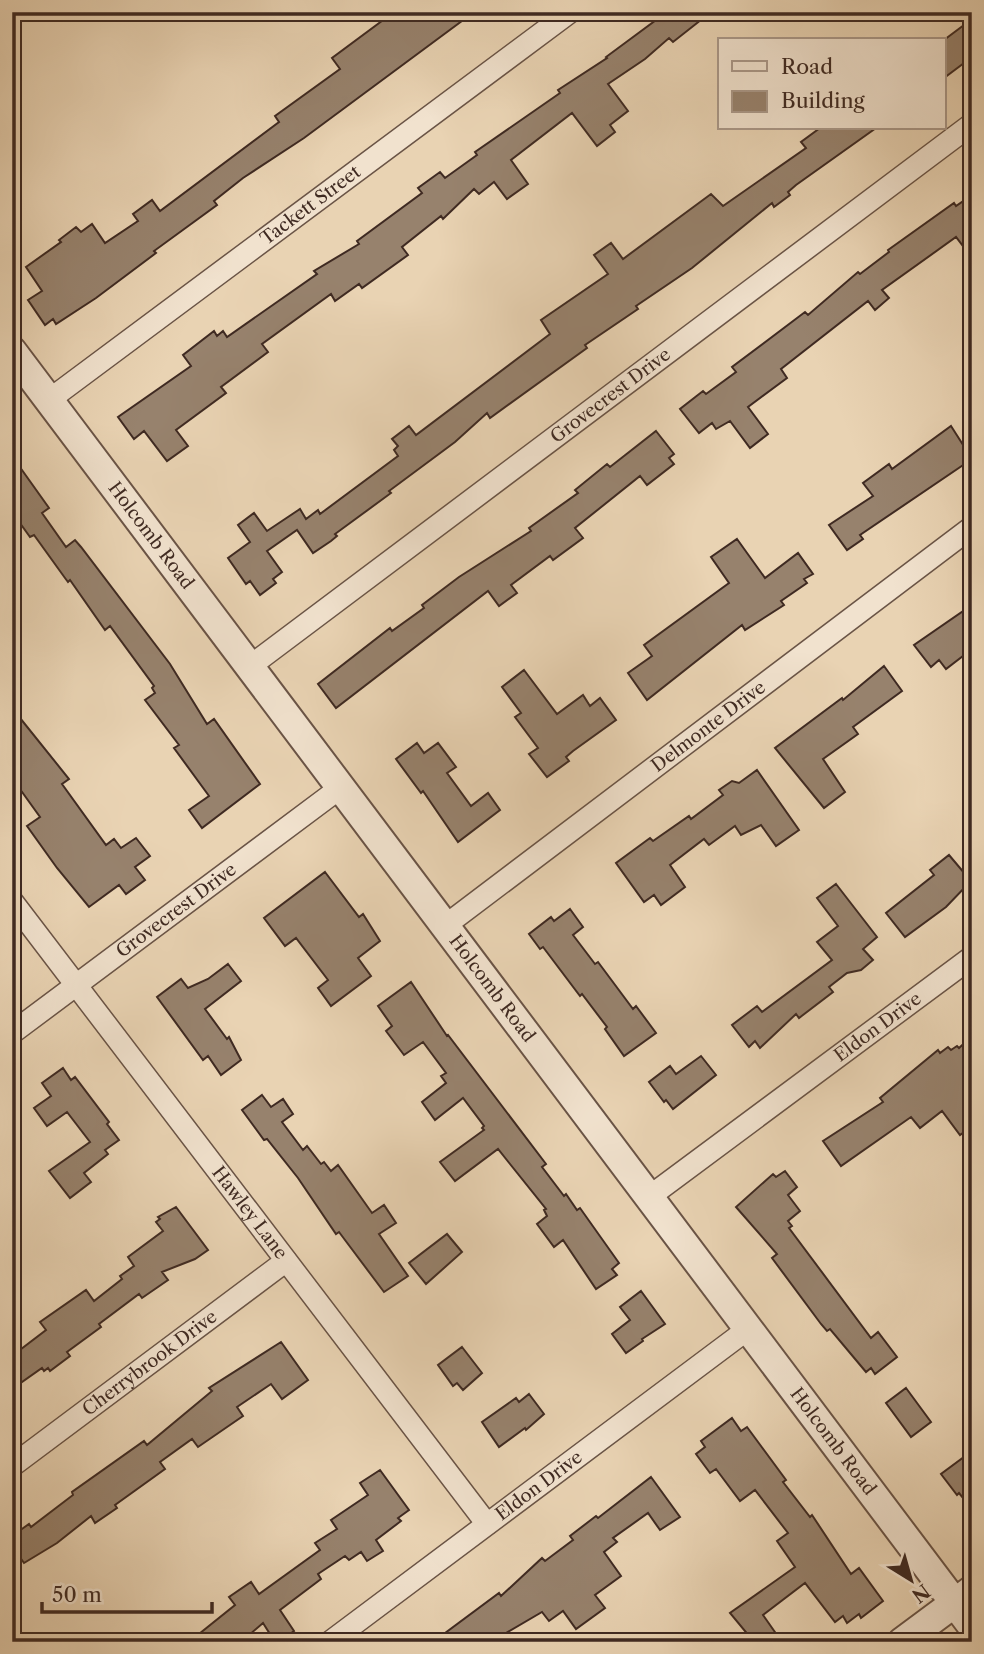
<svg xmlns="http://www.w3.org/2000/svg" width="984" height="1654" font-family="'Libre Caslon Text',serif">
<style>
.building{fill:#97826d;stroke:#3f2a22;stroke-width:2}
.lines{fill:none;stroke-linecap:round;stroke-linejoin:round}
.minor-casing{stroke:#6a5446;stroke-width:24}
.tertiary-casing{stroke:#6a5446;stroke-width:32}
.minor{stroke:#f1e2ce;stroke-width:21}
.tertiary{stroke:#f1e2ce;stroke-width:28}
.labels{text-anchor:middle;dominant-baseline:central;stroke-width:7;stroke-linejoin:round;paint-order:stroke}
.street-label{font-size:18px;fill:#3f2a22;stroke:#f1e2ce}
</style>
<rect width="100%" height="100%" fill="#e9d3b3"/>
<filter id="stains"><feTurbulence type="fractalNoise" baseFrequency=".00286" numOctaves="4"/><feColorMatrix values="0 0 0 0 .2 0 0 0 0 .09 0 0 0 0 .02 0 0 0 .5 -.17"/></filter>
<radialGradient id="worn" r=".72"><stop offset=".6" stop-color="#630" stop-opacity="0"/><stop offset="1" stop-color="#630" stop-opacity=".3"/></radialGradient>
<path class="building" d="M394,12H474L304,138L243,178L214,201L217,205L154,251L156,253L96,298L56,324L53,319L45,325L28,300L42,291L26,267L61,242L59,240L76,227L81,232L92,224L105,243L138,221L133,214L152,200L160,211L279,122L275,116L340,69L332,58Z
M650,12H711L673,42L669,38L645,59L608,84L628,111L610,125L615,132L597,146L572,113L511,160L528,184L507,199L494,182L479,194L474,189L443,219L441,216L402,247L408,255L362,288L359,284L335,301L331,294L262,344L268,352L221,387L226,393L176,430L188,446L167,461L144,431L134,439L118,417L191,366L183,355L214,331L217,336L223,331L227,337L317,274L314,271L359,244L357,241L422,193L418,188L440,172L445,178L477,155L475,152L560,93L558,90L607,58L606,57L656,20Z
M972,19V57L944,78V40Z
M820,128H876L796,185L788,192L790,195L774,207L772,203L692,268L636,306L638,309L585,345L587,348L490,418L487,413L455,442L389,491L391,493L335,534L337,536L331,541L313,553L297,530L267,551L282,572L273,579L276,583L260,595L250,581L246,584L228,558L250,542L238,525L254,513L267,531L300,509L306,519L318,510L320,514L398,456L394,450L398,446L392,439L409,426L416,435L550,334L541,320L608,274L594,255L611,243L623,259L711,194L723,206L806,148L801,142Z
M972,195V258L956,237L882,290L889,298L875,310L868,301L781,369L787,378L748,407L768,434L750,448L730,421L716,429L712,423L699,433L680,409L703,391L706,394L736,372L732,367L805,312L808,315L858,272L860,274L889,252L888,250L954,203L956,206Z
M951,426L972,459L860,535L863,539L847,550L829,525L873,496L863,483L889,464L892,469Z
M656,431L674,454L669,458L674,464L647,485L640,476L575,528L583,538L553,560L550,556L511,585L517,593L499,606L488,591L336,708L318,684L390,628L392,631L424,608L422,605L459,577L531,531L529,528L578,493L575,490L607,464L610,467Z
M12,456L49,508L42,513L66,547L75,540L81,547L170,664L207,724L214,719L260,784L202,828L189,810L209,796L174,748L179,745L145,700L155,693L152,688L154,686L110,626L105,630L70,580L68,582L65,578L34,535L30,537L12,512Z
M737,539L765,578L798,553L813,574L804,579L807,583L781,601L784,605L745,630L742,625L647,700L628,673L652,656L644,645L729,583L711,557Z
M972,605V649L946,669L939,660L931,667L914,645Z
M884,666L902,691L853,727L858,734L823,759L845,792L824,808L775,748L842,698L843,700Z
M524,670L557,714L583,695L590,706L600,698L616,720L573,751L566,757L569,761L547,777L529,754L538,748L515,717L521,713L502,687Z
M12,708L69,779L62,784L106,845L114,839L121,848L136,838L150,856L135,867L145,880L126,894L119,885L89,907L57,868L27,826L40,817L12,778Z
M417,743L424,753L438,743L456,767L447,773L471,806L488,793L500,810L458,842L423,791L421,793L396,759Z
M757,770L799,830L776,846L761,825L741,835L735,826L709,845L704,839L670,865L685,887L661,905L654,895L644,902L616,863L650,838L653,841L689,816L691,819L723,795L719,790L732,781L739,783Z
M949,855L971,881L946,907L905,937L886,913L934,875L930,870Z
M325,872L359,917L363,914L380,941L358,958L371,976L331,1006L318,988L328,980L296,938L285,946L264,918Z
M836,884L877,937L863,949L873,960L861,970L847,973L829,987L833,992L799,1018L796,1014L760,1048L755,1041L749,1047L732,1025L757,1006L762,1012L832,960L817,942L838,926L817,898Z
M570,909L583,927L573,935L595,964L598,962L633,1009L636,1006L656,1033L624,1056L605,1029L607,1027L582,994L580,996L543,947L540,949L529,934L551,917L554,921Z
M228,964L241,981L205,1009L227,1039L229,1037L241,1060L221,1075L208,1056L203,1060L157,997L181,979L188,988L208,979Z
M411,982L447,1036L448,1035L546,1164L542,1167L564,1196L566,1194L577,1210L580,1208L619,1263L612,1269L617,1275L596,1289L563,1240L554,1247L537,1224L547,1216L544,1210L546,1209L498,1149L455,1181L440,1162L484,1130L482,1128L484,1126L463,1098L435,1120L422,1102L446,1083L441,1076L446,1073L423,1042L404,1055L386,1031L392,1026L378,1006Z
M972,1036V1126L960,1135L942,1111L920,1128L911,1117L841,1166L823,1141L883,1102L880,1098L938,1050L940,1053L948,1047L951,1050L957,1046L959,1048Z
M701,1056L716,1075L673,1109L666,1100L664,1102L649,1082L670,1066L676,1074Z
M63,1068L71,1080L75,1077L109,1122L107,1124L119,1140L105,1150L108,1154L84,1173L91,1182L70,1198L49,1171L90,1142L67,1112L47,1126L34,1108L51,1096L42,1083Z
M262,1095L271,1107L283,1099L293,1114L282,1122L303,1150L307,1146L321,1164L324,1162L331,1171L338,1165L372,1213L384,1205L396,1223L379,1234L408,1276L384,1292L339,1232L336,1234L298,1178L267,1139L264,1140L242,1110Z
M785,1171L797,1187L788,1195L800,1211L788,1221L792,1226L789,1228L871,1338L878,1332L897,1357L875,1374L871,1368L866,1372L830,1329L827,1331L821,1324L772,1258L777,1254L736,1207L773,1174L776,1177Z
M176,1207L208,1250L195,1259L162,1272L168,1280L142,1298L139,1294L99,1324L101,1327L67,1352L70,1356L50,1371L48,1368L44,1371L42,1368L12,1389V1356L46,1330L40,1322L86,1290L94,1301L122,1279L120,1276L134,1266L128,1257L163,1231L156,1222L160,1219L158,1217Z
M447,1234L462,1252L426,1284L409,1263Z
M641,1291L665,1324L642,1339L643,1341L626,1353L612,1334L630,1320L620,1307Z
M281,1342L308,1380L282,1399L271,1384L237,1407L243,1416L198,1447L192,1439L160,1462L165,1469L115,1505L117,1508L95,1523L91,1516L57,1543L24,1563L12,1546V1536L29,1524L31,1527L73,1495L72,1492L144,1441L147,1445L206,1396L212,1391L209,1388Z
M462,1347L482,1373L463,1390L457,1383L453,1386L438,1365Z
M906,1388L931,1422L911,1437L886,1403Z
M529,1394L544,1414L526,1430L525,1428L499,1447L482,1422L516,1398L519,1402Z
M732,1418L741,1431L747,1427L786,1480L783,1482L810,1517L812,1515L851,1574L859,1568L883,1601L861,1618L859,1614L847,1623L843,1616L835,1622L805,1583L763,1615L777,1635L768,1642H754L730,1613L795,1567L777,1541L788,1533L755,1490L740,1501L716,1469L710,1473L696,1454L705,1447L701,1441Z
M972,1451V1509L959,1493L957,1495L941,1474Z
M380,1470L409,1510L398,1518L401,1521L376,1540L383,1551L367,1561L361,1552L349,1560L345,1556L318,1574L321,1579L280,1610L294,1631L279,1642H275L263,1623L241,1642H189L235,1605L229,1597L251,1582L259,1594L320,1550L315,1543L337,1529L331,1520L368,1495L360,1483Z
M651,1477L680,1517L660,1530L648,1513L613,1538L617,1542L604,1552L621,1576L595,1595L605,1608L576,1629L563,1611L549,1621L542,1612L506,1633L513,1642H433L499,1593L501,1596L542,1558L545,1561L573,1540L570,1536L596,1516L598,1518Z"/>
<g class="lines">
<defs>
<g id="minor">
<path id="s1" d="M49,400L570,12"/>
<path id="s2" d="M249,667L972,124"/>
<path id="s3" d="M12,901L487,1524"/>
<path id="s4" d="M446,925L972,527"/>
<path id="s5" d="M12,1033L340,788"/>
<path id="s6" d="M649,1197L972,957"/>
<path id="s7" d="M12,1466L286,1261"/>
<path id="s8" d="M330,1642L748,1329"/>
</g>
<g id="tertiary">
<path id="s9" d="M12,351L972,1626"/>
<path d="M902,1642L972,1590"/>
</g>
</defs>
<use href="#minor" class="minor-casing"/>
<use href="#tertiary" class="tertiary-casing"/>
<use href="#minor" class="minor"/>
<use href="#tertiary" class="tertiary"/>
</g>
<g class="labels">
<g class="street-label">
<text stroke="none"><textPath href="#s1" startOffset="326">Tackett Street</textPath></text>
<text stroke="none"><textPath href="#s2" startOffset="452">Grovecrest Drive</textPath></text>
<text stroke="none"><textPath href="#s9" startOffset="231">Holcomb Road</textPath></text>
<text stroke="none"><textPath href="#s4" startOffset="329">Delmonte Drive</textPath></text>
<text stroke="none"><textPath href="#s5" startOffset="205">Grovecrest Drive</textPath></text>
<text stroke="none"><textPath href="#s9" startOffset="798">Holcomb Road</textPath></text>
<text stroke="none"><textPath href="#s6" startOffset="285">Eldon Drive</textPath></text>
<text stroke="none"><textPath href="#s3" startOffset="392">Hawley Lane</textPath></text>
<text stroke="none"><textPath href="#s7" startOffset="172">Cherrybrook Drive</textPath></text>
<text stroke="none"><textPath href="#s9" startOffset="1365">Holcomb Road</textPath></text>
<text stroke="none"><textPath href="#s8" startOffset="261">Eldon Drive</textPath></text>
</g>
</g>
<rect width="984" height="1654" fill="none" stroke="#e9d3b3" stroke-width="42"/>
<rect x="14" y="14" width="956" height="1626" fill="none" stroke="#3f2a22" stroke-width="3.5"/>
<rect x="21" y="21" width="942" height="1612" fill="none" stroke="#3f2a22" stroke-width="2"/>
<rect x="718" y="38" width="228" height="91" fill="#f1e2ce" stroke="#aa9889" stroke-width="2"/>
<rect x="732" y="61" width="35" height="10" fill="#f1e2ce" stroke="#aa9889" stroke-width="2"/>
<text x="781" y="74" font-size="21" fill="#3f2a22">Road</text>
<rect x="732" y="91" width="35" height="21" fill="#97826d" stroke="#aa9889" stroke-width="2"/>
<text x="781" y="108" font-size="21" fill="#3f2a22">Building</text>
<g transform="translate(911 1580) rotate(143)" stroke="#f1e2ce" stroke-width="5" paint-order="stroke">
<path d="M0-5L12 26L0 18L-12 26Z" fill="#3f2a22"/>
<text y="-10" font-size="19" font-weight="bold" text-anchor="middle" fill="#3f2a22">N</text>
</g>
<path d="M42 1602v10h170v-10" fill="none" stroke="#3f2a22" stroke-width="3.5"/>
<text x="52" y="1602" font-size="21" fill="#3f2a22" stroke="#f1e2ce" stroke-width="5" paint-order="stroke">50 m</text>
<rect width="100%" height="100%" filter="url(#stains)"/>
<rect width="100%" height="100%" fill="url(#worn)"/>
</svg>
